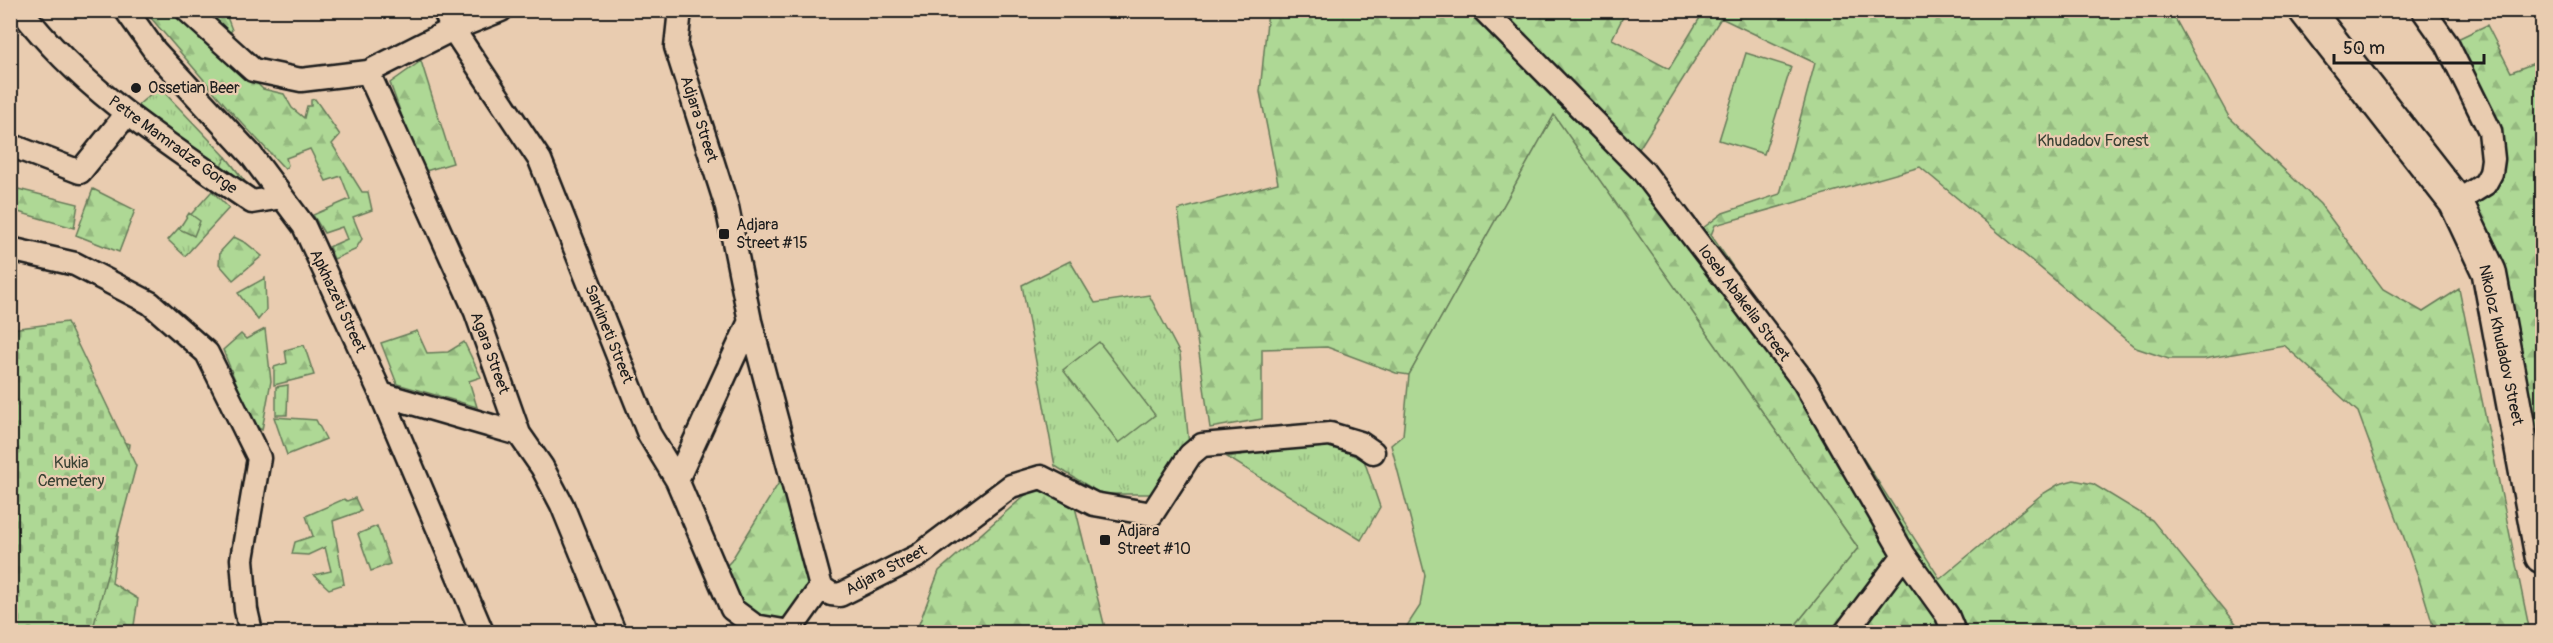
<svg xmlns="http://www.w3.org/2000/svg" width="2553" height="643" font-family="Pangolin,sans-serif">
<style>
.grass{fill:url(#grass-tufts);stroke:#657a58;stroke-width:1.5}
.forest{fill:url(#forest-firs);stroke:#657a58;stroke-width:1.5;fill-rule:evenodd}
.cemetery{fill:url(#cemetery-stones);stroke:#657a58;stroke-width:1.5}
.garden{fill:#aed895;stroke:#657a58;stroke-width:1.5}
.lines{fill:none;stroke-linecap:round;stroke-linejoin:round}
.street-casing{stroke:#1c1c1c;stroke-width:27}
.secondary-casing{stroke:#1c1c1c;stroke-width:38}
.street{stroke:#e9ccb0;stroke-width:22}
.secondary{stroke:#e9ccb0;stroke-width:33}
.poi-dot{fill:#1c1c1c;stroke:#e9ccb0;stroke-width:2}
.labels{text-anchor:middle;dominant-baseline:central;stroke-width:4.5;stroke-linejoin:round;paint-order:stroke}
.poi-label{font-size:16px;fill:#1c1c1c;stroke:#e9ccb0;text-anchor:start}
.street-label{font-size:16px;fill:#1c1c1c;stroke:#e9ccb0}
.park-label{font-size:16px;fill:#394234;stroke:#e9ccb0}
</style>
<defs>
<pattern id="grass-tufts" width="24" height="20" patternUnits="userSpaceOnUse" patternTransform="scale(1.5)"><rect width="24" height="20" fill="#aed895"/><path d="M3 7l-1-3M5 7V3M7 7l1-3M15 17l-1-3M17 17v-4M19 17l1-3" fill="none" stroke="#95b980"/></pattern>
<pattern id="forest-firs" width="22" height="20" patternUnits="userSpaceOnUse" patternTransform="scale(1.5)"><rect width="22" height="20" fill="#aed895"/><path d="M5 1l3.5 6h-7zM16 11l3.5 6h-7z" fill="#95b980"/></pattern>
<pattern id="cemetery-stones" width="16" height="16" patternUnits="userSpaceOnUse" patternTransform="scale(1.5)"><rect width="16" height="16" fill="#aed895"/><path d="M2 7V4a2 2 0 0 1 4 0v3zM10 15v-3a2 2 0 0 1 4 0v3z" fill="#95b980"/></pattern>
</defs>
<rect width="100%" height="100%" fill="#e9ccb0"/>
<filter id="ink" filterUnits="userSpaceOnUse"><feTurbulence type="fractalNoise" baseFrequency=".0167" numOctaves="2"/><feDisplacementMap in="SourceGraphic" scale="12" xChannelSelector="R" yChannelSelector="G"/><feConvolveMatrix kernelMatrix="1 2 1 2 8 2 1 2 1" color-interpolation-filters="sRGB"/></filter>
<g filter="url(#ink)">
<path class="grass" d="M159,87L226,157L249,187L129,113Z
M212,191L229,208L185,256L168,240Z
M1070,261L1095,303L1149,295L1180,354L1189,445L1157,494H1101L1055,466L1022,285Z
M1328,443L1364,460L1380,507L1361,540L1227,457Z"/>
<path class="forest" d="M145,11H178L263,89L284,94L292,108L304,118L307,106H311V100L315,99L340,135L332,144L362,192H368L372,210L353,217L362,239L355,250L334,259L329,247L347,239L342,227L324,233L313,215L350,199L341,176L326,181L310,149L286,158L288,165L285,169L227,107Z
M195,11H221L227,17L232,30L224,40Z
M1268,11H1626L1612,39L1669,69L1704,11H2171L2229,117L2320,204L2383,289L2423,312L2459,289L2530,632H2435L2418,576L2358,412L2284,345L2204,359H2169L2136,348L1920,167L1715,225L1711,235L1842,425L1940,579L2041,495L2059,484L2074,480L2093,484L2152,520L2243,632H1795L1797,623L1858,548L1554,116L1409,375L1396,373L1327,347L1262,349V419L1210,428L1178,210L1278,183L1260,92ZM1721,18L1815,63L1780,194L1723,213L1699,231L1637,152Z
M2487,25L2511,72L2542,60V556L2464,217L2493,159L2447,44Z
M421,61L453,163L422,172L390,83Z
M226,157L249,187L217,173Z
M10,187L78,204L74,228L11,210Z
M93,189L135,210L119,252L76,235Z
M189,213L200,221L194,236L179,229Z
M234,237L246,243L262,256L233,280L219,264L220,252Z
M265,278L266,310L258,320L238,293Z
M265,329L271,381L262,430L253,425L223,350L241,334L246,339Z
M417,331L427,353L448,352L464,342L481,377L469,381L477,407L397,384L381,343Z
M304,345L314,375L274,385V367L287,363L285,350Z
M288,385L287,415H276V387Z
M274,417L316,420L326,439L287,455Z
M84,432L130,444L112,583L138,599L133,632H59Z
M783,476L811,592L783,628L742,612L722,570L731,561Z
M1040,482L1075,507L1106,632H916L939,571Z
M355,498L361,511L333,521L344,584L329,589L314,575L331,571L325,547L308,555L292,554L295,542L313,536L306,516L344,499L347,501Z
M377,526L390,564L371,571L358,534Z"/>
<path class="cemetery" d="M67,322L136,466L92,632H11V329Z"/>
<path class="garden" d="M1746,53L1791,67L1764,154L1719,140Z
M1554,115L1858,548L1797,623L1795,632H1403L1420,606L1425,575L1391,445L1403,435L1409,375Z
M1099,342L1155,415L1119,443L1063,370Z"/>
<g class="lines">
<defs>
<path id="street" d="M21,10C83,91 169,145 252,202L282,197
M126,10L155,51L251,155L304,226L381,394L482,632
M187,10L253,70L301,80L368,72L453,29L501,10
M444,10L453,29L540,160L649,434L677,480L732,609L755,626L789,632
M680,10L676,47L727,207L750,321L821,587L831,594L840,595L918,556L1011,486L1041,477L1094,504L1152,514L1190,455L1202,445L1330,434L1360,443L1373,452
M1484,10L1643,171L1804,382L1904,555L1947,615L1954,632
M2423,10L2447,44L2490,131L2493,159L2491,173L2485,184L2456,202
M368,72L476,312L519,434L542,467L562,505L614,632
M10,145L80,172L126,115
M10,249L75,264L150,303L207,353L259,458L242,559L246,610L251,632
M381,394L519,434
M677,480L750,321
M789,632L821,587
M1846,632L1904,555"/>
<path id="secondary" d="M2306,10L2456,202L2489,272L2542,556"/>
</defs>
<use href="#street" class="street-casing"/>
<use href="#secondary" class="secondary-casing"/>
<use href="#street" class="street"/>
<use href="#secondary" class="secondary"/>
</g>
</g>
<g class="poi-dot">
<circle cx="136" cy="88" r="6"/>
<rect x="718" y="228" width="12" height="12" rx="3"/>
<rect x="1099" y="534" width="12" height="12" rx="3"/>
</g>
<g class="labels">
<g class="poi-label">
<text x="148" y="88">Ossetian Beer</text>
<text x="736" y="225">Adjara<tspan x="736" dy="18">Street #15</tspan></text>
<text x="1117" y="531">Adjara<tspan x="1117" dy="18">Street #10</tspan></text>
</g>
<g class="street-label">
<text transform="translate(699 119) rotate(72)">Adjara Street</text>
<text transform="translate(173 145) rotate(36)">Petre Mamradze Gorge</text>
<text transform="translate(338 301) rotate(65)">Apkhazeti Street</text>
<text transform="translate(1744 303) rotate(53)">Ioseb Abakelia Street</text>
<text transform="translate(609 334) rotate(68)">Sarkineti Street</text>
<text transform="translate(2501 345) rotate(78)">Nikoloz Khudadov Street</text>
<text transform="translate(490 353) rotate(70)">Agara Street</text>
<text transform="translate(886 570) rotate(-28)">Adjara Street</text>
</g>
<g class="park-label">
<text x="2093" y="141">Khudadov Forest</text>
<text x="71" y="463">Kukia<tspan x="71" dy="18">Cemetery</tspan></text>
</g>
</g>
<rect width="2553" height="643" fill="none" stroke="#e9ccb0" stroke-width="36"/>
<rect x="18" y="18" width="2517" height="607" fill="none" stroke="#1c1c1c" stroke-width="2" filter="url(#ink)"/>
<path d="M2334 54v9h150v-9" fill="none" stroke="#1c1c1c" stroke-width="3"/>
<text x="2343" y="54" font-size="18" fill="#1c1c1c" stroke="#e9ccb0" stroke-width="4.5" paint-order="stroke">50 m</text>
</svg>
